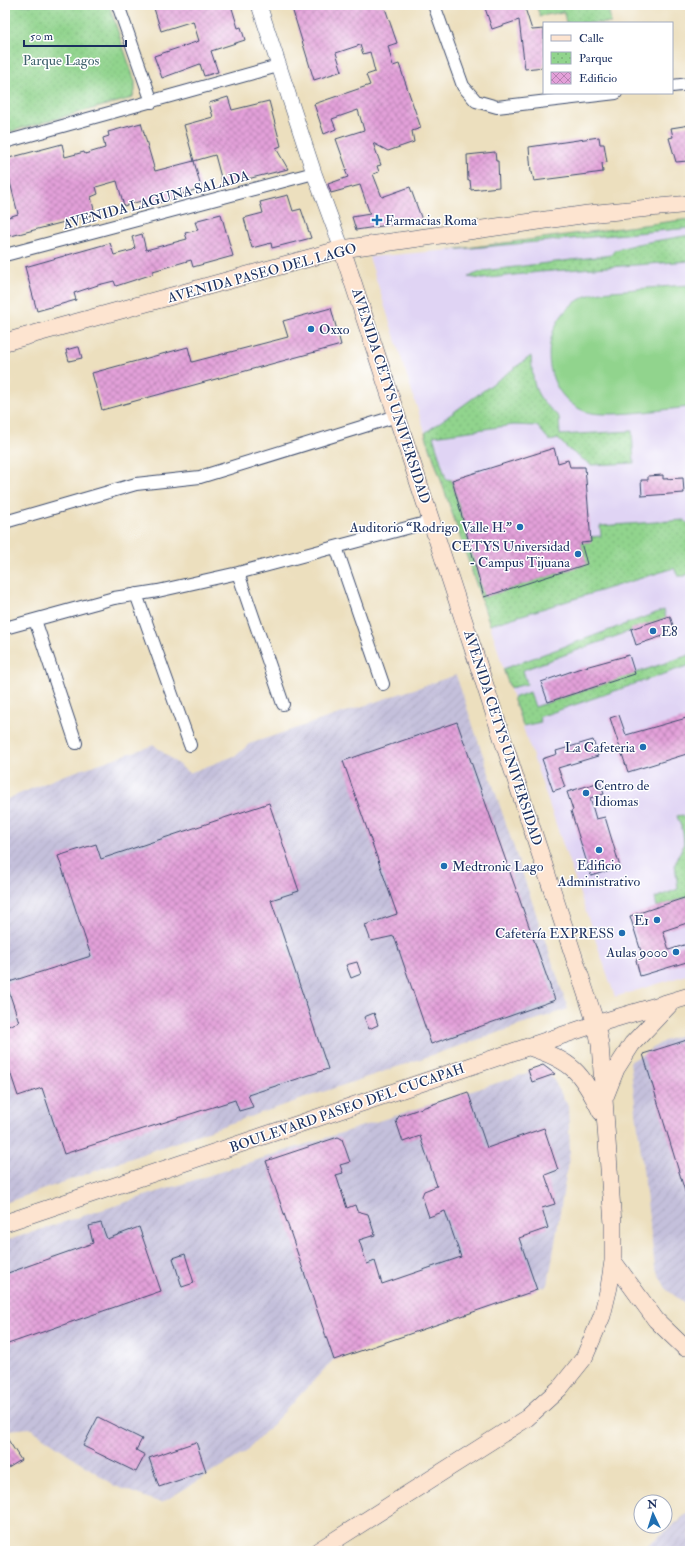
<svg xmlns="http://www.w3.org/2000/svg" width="695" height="1556" font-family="'IM FELL Double Pica',serif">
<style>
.built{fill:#e0d4f4}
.industrial{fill:url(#industrial-furrows)}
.grass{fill:#91d48d;stroke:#568276}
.park{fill:url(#park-dots);stroke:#568276}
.building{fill:url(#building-cross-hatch)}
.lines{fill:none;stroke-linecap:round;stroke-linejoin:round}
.minor-casing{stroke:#3a496c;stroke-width:14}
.tertiary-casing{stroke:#3a496c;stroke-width:16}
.secondary-casing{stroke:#3a496c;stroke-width:18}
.minor{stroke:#fff;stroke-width:12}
.tertiary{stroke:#fff;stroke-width:15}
.secondary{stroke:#fde4d0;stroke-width:17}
.poi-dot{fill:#1f6fb2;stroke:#fff;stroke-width:1.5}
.labels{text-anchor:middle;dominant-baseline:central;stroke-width:3;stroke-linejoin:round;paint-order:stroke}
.park-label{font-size:14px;fill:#3e616c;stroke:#fff}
.street-label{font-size:14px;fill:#1b2f5e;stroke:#fff}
.poi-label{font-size:14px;fill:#1b2f5e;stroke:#fff;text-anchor:end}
</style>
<defs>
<pattern id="industrial-furrows" width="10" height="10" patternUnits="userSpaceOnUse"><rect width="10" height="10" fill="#c4c0db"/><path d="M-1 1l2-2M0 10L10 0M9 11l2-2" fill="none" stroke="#a8a5be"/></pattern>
<pattern id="park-dots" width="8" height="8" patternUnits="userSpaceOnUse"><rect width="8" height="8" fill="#91d48d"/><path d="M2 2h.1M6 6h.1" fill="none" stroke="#7cb67c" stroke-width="1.8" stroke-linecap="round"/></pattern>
<pattern id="building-cross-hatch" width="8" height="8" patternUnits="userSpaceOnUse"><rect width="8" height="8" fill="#e3a0d9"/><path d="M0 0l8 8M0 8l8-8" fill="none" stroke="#b783b3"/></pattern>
</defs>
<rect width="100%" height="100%" fill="#fff"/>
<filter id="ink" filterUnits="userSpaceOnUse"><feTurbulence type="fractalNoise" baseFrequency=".025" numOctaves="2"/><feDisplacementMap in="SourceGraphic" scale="8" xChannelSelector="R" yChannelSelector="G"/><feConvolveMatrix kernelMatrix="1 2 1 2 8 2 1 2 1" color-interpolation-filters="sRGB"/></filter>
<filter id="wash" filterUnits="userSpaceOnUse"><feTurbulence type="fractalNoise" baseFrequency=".012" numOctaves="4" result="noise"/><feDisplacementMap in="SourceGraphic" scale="16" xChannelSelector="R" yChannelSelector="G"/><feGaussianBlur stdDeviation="0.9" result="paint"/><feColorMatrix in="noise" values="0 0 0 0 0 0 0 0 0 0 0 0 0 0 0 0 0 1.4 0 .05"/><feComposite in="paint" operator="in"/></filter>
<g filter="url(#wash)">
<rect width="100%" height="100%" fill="#ecdfbe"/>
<path class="built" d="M690,219V974L615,997L503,669L496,643L429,445L369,257L450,250Z"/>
<path class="industrial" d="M456,675L568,1009L196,1135L5,1203V800L62,776L154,745L189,773L237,755L249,744Z
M690,1031V1307L667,1290L655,1268L630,1062L664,1041Z
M537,1070L552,1077L568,1106L570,1151L548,1285L336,1357L246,1452L161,1503L115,1486L30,1428L7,1430L5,1435V1241Z
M690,1511V1551H640L672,1526Z"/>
<path class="grass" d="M690,285V407C667,409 602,419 584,411C535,390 539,315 587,296C599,291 613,291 626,290C647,288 669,286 690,285Z"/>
<path class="park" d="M5,5H109L135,82V91L132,98L5,133Z
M536,5H608L611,23H566L564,12L540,16Z
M690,219V228L450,250Z
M690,235V261L539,272L482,279L468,277L483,271L611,255L615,250L637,244Z
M531,356C534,389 533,394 559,417L560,435L632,431L634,463L591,465L568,449L558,439L550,441L537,426L514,425L433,436L446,479L452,480L484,597L586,564L581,543L590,542V537L601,536L600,526L684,520L690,525V573L685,576H678L674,568L490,625L425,433Z
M664,610L666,618L523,670L527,684L510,688L503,669Z
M689,655L690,665L539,717L541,722L523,726L513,698L530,692L535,707Z
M683,815L690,823V896L657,907L655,898L678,889L675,864L684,843L683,832L677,816Z"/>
<g id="blocks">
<path class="building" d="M153,5H231L238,28L241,27L245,40L211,51L218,72L204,76L200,64L162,78L154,56L199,41L193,21L161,31Z
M291,5H384L397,43L388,46L393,66L399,64L421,128L412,131L414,142L388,151L373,143L381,165L377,166L379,172L373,174L382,197L410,187L422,220L356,230L352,217L370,214L360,185L331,193L328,184L348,177L345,170H347L336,139L364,130L358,110L332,119L336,129L324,134L314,104L370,85L366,75L375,72L370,52L363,54L360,45L336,53L342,71L314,80Z
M484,5H524L532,30L544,29V67L525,69L519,20L492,29Z
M228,97L232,110L269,101L281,146L276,148L288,169L223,185L215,155L194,161L201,188L179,195L180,197L143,207L141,201L124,206L117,181L96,187L98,194L91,197L95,214L11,236L10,234L5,235V218L18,214L9,178L5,179V159L62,144L65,157L84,152L85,154L105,148L103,138L109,136L108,132L141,123L155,171L194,161L184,125L213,117L209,103Z
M690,125V156H687L688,161L676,162L669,138L673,137L671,128Z
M599,137L600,144H604L607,162L602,163L603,172L534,181L532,172H531L529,147Z
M495,152L496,161H498L499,187L471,190L470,180L468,181L467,155Z
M288,195L293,211L301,209L311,238L272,248L271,243L252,248L244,218L263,213L260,202Z
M221,214L233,256L193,267L191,260L153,271V274L116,286L114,281L98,285L74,293L76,300L37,311L25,267L110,243L114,255L133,250L135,248L132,237L142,234L146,250L187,239L185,233L198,230L195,222H198V220Z
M331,308L341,345L102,410L92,373L188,347L192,362L288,337L283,321Z
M77,347H79L82,358L69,361L66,350Z
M554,448L558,463L568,460L570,467H585L591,542L581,543L587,564L484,597L452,480Z
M663,475V479L683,478L684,493L642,496L641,480H648V476Z
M670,616L675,632L636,645L631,629Z
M629,655L635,674L548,702L541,682L578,669Z
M619,715L626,735L690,717V753L628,772L610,718Z
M457,722L555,1000L431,1044L394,936L371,941L365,925L397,914L343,761Z
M593,740L598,756L558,768L565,787L553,791L542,759L557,754L556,751Z
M600,782L604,794L590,798L596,819L605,817L620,867L591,876L571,811L573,810L567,792Z
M269,803L299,891L271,900L328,1069L248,1095L253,1107L239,1111L235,1100L64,1154L42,1088L18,1096L8,1066L5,1067V1027L19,1022L6,983L91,956L58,856L96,844L101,859Z
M690,896V922L663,931L669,950L690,943V961L640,976L636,960L643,958L630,916Z
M357,962L361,974L351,978L346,965Z
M374,1013L378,1025L369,1029L364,1017Z
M690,1039V1197L687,1198L643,1054Z
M543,1065L555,1074L532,1082L528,1070Z
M468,1092L487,1148L544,1128L558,1170L545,1175L555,1204L542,1208L548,1228L519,1238L537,1290L334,1360L266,1161L338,1137L342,1139L350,1162L340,1165L343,1173L336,1175L347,1208L355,1205L357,1211L368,1214L375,1235L359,1240L367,1264L375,1261L382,1284L461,1257L445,1211L429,1217L422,1196L424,1191L437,1186L420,1136L403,1142L396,1121L399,1116Z
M101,1223L107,1239L139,1227L161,1291L5,1345V1274L93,1243L89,1226Z
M185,1254L194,1283L182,1287L173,1258Z
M98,1417L142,1439L136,1450L145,1455L136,1472L83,1446Z
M5,1435L21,1460L5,1470Z
M196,1442L206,1471L159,1487L149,1458Z"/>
</g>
</g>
<g filter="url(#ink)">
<use href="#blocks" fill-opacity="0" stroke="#3a496c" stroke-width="1"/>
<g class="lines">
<defs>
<path id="minor" d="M118,5L152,102
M434,5L463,86L476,101L497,107L616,93
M672,86L690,84
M5,142L278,66
M5,255L314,173
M5,522L136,484L200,477L397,416
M336,547L383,684
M238,573L283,704
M136,594L190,745
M35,620L76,743
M5,628L114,598L158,591L238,573L433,521"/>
<path id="tertiary" d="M259,5L314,173L342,249"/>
<path id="secondary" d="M5,342L342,249L588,214L690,204
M529,1047C572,1061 581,1071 601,1112
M605,1097L616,1069L632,1044L672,1002
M5,1223L596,1024L690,996
M613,1261L656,1320L684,1347
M318,1551L527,1418L560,1388L584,1358L602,1316L609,1287L613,1261V1224L600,1044L596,1024L342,249"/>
</defs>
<use href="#minor" class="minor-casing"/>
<use href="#tertiary" class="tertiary-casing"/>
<use href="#secondary" class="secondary-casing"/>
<use href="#minor" class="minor"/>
<use href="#tertiary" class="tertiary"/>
<use href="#secondary" class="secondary"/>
</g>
</g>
<g class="poi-dot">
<path d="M375 214h4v4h4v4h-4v4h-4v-4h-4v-4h4z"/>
<circle cx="311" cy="329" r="4"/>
<circle cx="520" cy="527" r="4"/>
<circle cx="578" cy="554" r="4"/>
<circle cx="653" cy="631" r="4"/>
<circle cx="643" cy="747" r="4"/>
<circle cx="586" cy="793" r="4"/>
<circle cx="599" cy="850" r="4"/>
<circle cx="444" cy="866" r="4"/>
<circle cx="657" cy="920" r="4"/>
<circle cx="622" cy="933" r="4"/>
<circle cx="676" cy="952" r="4"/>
</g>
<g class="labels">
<g class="park-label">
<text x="61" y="60">Parque Lagos</text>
</g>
<g class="street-label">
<text transform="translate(156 200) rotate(-15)">AVENIDA LAGUNA SALADA</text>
<text transform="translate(262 273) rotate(-15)">AVENIDA PASEO DEL LAGO</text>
<text transform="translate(391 396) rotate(72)">AVENIDA CETYS UNIVERSIDAD</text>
<text transform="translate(503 738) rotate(72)">AVENIDA CETYS UNIVERSIDAD</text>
<text transform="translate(347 1108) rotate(-19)">BOULEVARD PASEO DEL CUCAPAH</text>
</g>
<g class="poi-label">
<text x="385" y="220" text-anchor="start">Farmacias Roma</text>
<text x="319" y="329" text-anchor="start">Oxxo</text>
<text x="512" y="527">Auditorio “Rodrigo Valle H.”</text>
<text x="570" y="546">CETYS Universidad<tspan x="570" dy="16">- Campus Tijuana</tspan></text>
<text x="661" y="631" text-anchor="start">E8</text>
<text x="635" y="747">La Cafeteria</text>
<text x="594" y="785" text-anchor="start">Centro de<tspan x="594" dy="16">Idiomas</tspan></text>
<text x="599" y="865" text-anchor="middle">Edificio<tspan x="599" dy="16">Administrativo</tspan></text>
<text x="452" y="866" text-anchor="start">Medtronic Lago</text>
<text x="649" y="920">E1</text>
<text x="614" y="933">Cafetería EXPRESS</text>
<text x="668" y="952">Aulas 9000</text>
</g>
</g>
<rect width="695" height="1556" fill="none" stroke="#fff" stroke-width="20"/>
<rect x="543" y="22" width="130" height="72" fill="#ffffff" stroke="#a4acbf"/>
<rect x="551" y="35" width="20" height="6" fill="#fde4d0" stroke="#a4acbf"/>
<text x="579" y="42" font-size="12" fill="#1b2f5e">Calle</text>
<rect x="551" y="52" width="20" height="12" fill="url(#park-dots)" stroke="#a4acbf"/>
<text x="579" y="62" font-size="12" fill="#1b2f5e">Parque</text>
<rect x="551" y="72" width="20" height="12" fill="url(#building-cross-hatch)" stroke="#a4acbf"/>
<text x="579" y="82" font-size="12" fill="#1b2f5e">Edificio</text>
<g transform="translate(653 1514) rotate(356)"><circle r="19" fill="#ffffff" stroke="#a4acbf"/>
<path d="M0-3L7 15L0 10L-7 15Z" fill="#1f6fb2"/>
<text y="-6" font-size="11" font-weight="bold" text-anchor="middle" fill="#1b2f5e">N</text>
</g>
<path d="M24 40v6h102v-6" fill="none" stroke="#1b2f5e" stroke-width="2"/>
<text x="30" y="40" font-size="12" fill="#1b2f5e" stroke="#ffffff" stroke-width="3" paint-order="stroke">50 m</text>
</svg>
